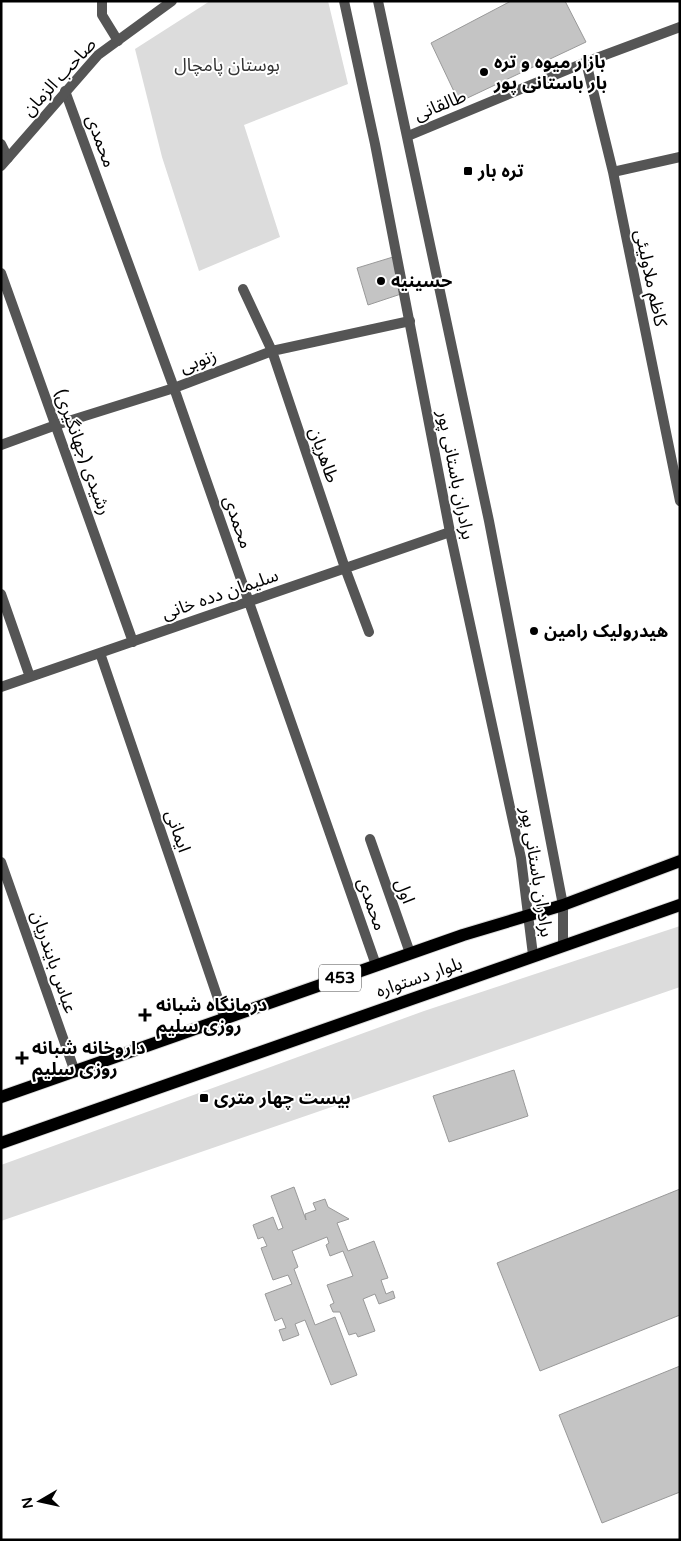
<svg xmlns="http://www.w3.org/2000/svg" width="681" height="1541" font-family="'Varela Round','Noto Sans Arabic',sans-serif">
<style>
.green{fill:#dcdcdc}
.building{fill:#c4c4c4;stroke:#999}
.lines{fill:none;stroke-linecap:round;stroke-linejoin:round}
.primary-casing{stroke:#dbdbdb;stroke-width:14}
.minor{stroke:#555;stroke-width:10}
.tertiary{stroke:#555;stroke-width:10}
.primary{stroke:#000;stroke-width:12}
.poi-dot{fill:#000;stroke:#fff;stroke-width:2}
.labels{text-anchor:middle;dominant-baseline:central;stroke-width:4;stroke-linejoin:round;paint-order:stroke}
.shield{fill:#fff;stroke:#4c4c4c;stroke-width:1}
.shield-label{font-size:16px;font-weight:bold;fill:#000}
.poi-label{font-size:18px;font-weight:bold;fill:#000;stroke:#fff;text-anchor:start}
.park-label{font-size:18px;fill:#333;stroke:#fff}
.street-label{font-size:18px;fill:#000;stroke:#fff}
</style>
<rect width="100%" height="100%" fill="#fff"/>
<path class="green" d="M210,1H328L348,84L244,125L280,237L199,271L162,157L135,49Z
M680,926V987L1,1221V1165L424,1011Z"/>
<path class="building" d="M511,1H565L586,42L459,102L431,43Z
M393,257L404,293L368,305L357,268Z
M514,1070L528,1116L449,1142L433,1096Z
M294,1187L306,1220L305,1214L316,1210L313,1203L325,1199L328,1207L349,1219L337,1223L348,1251L374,1241L388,1278L381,1280L386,1294L393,1291L395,1298L379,1304L375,1294L363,1299L375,1331L358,1337L356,1333L349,1335L340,1312H333L330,1305L334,1303L327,1285L353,1276L343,1251L330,1256L326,1245L329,1243L327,1237L292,1251L298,1267L294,1269L315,1325L335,1317L357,1375L331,1385L305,1320L295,1324L299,1335L283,1341L279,1330L286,1328L282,1318L275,1321L265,1294L292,1284L288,1275L273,1280L261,1248L267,1246L263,1237L258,1239L253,1225L273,1217L278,1230L283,1228L271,1196Z
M680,1189V1315L540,1371L497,1263Z
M680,1366V1492L602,1523L559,1415Z"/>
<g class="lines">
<defs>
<path id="primary" d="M1,1097L463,935L563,905L680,861
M1,1143L680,905"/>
</defs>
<use href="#primary" class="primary-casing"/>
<path class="minor" d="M102,1V15L118,41
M586,62L613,172L680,501
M65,91L174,388L376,965
M408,136L586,62L680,27
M1,144L8,158
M613,172L680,157
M1,273L133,642
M243,289L272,351L345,568L369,632
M1,445L56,425L174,388L272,351L410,321
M1,594L30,677
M100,653L225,1019
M1,687L450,532
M370,839L410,953
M1,862L75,1072"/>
<path class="tertiary" d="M344,1L375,144L450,532L521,858L533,955
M378,1L489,521L563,905V945
M1,166L98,55L172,1"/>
<use href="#primary" class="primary"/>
</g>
<g class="poi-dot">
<circle cx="484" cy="72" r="5"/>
<rect x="463" y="166" width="10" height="10" rx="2.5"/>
<circle cx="381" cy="281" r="5"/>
<circle cx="534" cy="631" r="5"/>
<path d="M142.5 1007.5h5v5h5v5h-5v5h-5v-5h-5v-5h5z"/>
<path d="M19.5 1050.5h5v5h5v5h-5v5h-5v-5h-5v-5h5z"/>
<rect x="199" y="1093" width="10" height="10" rx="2.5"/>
</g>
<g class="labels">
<rect class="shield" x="319" y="964.5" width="42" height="27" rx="4"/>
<g class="shield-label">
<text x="340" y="978">453</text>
</g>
<g class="poi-label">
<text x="494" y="62">بازار میوه و تره<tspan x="494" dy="21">بار باستانی پور</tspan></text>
<text x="478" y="171">تره بار</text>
<text x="391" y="281">حسینیه</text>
<text x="544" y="631">هیدرولیک رامین</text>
<text x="156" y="1005">درمانگاه شبانه<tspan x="156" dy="21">روزی سلیم</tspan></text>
<text x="32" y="1048">داروخانه شبانه<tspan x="32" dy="21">روزی سلیم</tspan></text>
<text x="214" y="1098">بیست چهار متری</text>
</g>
<g class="park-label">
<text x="227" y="65">بوستان پامچال</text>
</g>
<g class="street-label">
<text transform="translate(59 77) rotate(-47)">صاحب الزمان</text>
<text transform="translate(440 105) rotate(-22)">طالقانی</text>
<text transform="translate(101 141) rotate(70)">محمدی</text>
<text transform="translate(651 278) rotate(78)">کاظم ملاولیئی</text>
<text transform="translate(198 361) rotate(-20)">زنوبی</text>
<text transform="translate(83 452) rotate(70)">رشیدی (جهانگیری)</text>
<text transform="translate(324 455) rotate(71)">طاهریان</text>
<text transform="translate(456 475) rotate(79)">برادران باستانی پور</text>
<text transform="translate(238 522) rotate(71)">محمدی</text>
<text transform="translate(220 594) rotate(-19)">سلیمان دده خانی</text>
<text transform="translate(178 831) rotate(71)">ایمانی</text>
<text transform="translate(537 872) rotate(81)">برادران باستانی پور</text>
<text transform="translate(405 891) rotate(70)">اول</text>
<text transform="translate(372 904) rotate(71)">محمدی</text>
<text transform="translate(54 962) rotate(71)">عباس بایندریان</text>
<text transform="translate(419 977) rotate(-19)">بلوار دستواره</text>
</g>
</g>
<rect width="681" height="1541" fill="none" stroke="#000000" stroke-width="5"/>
<g transform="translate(40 1501) rotate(261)" stroke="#ffffff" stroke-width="4" paint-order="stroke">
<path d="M0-4L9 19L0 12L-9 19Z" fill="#000000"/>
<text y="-8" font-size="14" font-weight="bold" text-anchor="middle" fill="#000000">N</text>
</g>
</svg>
